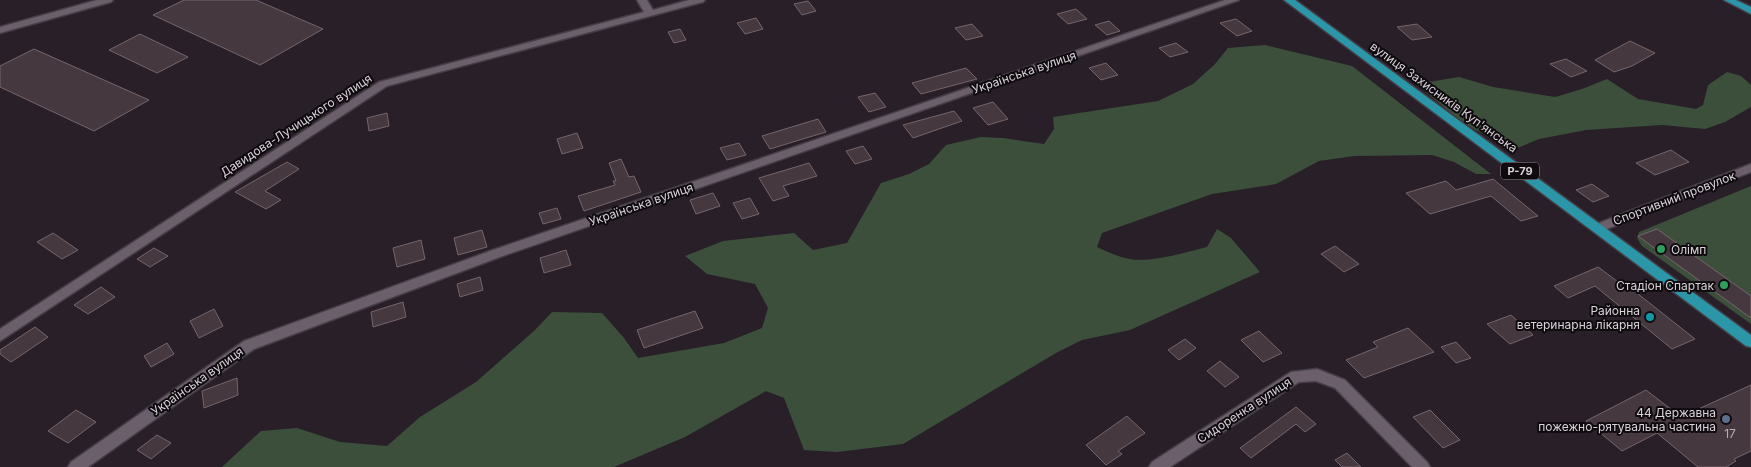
<svg xmlns="http://www.w3.org/2000/svg" width="1751" height="467" font-family="Inter,sans-serif">
<style>
.green{fill:#3c4f3b}
.building{fill:#46383f;stroke:#75666d}
.lines{fill:none;stroke-linecap:round;stroke-linejoin:round}
.minor-casing{stroke:#453d45;stroke-width:3}
.major-casing{stroke:#453d45;stroke-width:3}
.minor{fill:#6a5f6a;fill-rule:evenodd}
.major{fill:#2a96a7;fill-rule:evenodd}
.leisure-dot{fill:#2e9e5b;stroke:#0e0a0e;stroke-width:2}
.culture-dot{fill:#0f9aa8;stroke:#0e0a0e;stroke-width:2}
.service-dot{fill:#5c6f8a;stroke:#0e0a0e;stroke-width:2}
.labels{text-anchor:middle;dominant-baseline:central;stroke-width:4;stroke-linejoin:round;paint-order:stroke}
.shield{fill:#0e0a0e;stroke:#9d979d;stroke-width:1}
.shield-label{font-size:11px;font-weight:bold;fill:#dad4da}
.street-label{font-size:12px;fill:#dad4da;stroke:#0e0a0e}
.poi-label{font-size:12px;fill:#dad4da;stroke:#0e0a0e;text-anchor:end}
.near-number-label{font-size:12px;fill:#b5adb3}
</style>
<rect width="100%" height="100%" fill="#281f28"/>
<path class="green" d="M1265,45L1352,66L1491,174H1476L1454,162L1432,155L1354,156L1319,161L1276,184L1212,194L1102,233L1097,247C1108,252 1118,257 1130,259C1150,263 1187,252 1207,247L1217,229L1231,238L1260,272L1130,330L1082,340L1056,353L903,444L837,452L804,450L784,398L766,391L685,437L614,467H222L261,431L297,428L340,442L387,446L420,417L476,382L535,330L552,312L602,313L624,338L638,358L724,343L762,328L768,308L755,284L707,274L685,256L723,241L794,233L813,250L847,243L881,183L909,174L929,164L946,145L981,137L1003,138L1044,144L1054,129L1053,117L1158,101L1193,84L1215,64L1228,48Z
M1727,72L1741,76L1751,85V107L1725,122L1705,129L1662,125L1586,130L1539,139L1513,150L1463,123L1416,84L1459,77L1493,87L1555,97L1582,89L1607,79L1638,99L1696,109L1703,105L1708,85Z
M1751,186V324L1642,246L1637,238L1639,232Z"/>
<path class="building" d="M184,0H256L323,29L260,65L153,15Z
M808,1L816,11L802,15L794,4Z
M1076,9L1087,19L1068,24L1057,14Z
M756,18L763,29L745,34L737,23Z
M1236,19L1252,31L1237,36L1220,23Z
M1109,21L1120,31L1107,35L1095,25Z
M972,24L983,36L966,40L955,28Z
M1417,24L1432,37L1412,40L1397,27Z
M680,29L686,40L674,43L668,32Z
M140,34L188,57L157,73L109,50Z
M1630,41L1655,53L1632,66L1614,72L1595,60Z
M1176,43L1188,52L1170,57L1159,48Z
M34,49L149,100L94,131L0,87V66Z
M1566,59L1587,71L1571,77L1550,64Z
M1106,63L1118,75L1101,80L1089,68Z
M966,68L977,79L921,94L912,83Z
M875,93L886,107L869,112L858,97Z
M993,102L1008,119L988,125L973,108Z
M954,111L962,121L913,138L903,125Z
M387,113L389,126L369,131L367,118Z
M818,119L826,132L770,149L762,136Z
M577,133L583,148L562,154L557,139Z
M739,143L746,155L727,160L720,148Z
M863,146L872,159L855,164L846,151Z
M1671,150L1689,162L1655,175L1636,163Z
M621,159L629,177L634,176L641,192L584,211L578,196L615,185L613,181H616L609,163Z
M287,162L299,169L265,191L281,200L266,209L235,192Z
M809,163L817,176L783,186L789,196L773,201L759,178Z
M1493,179L1538,216L1521,221L1491,196L1430,214L1406,193L1446,181L1456,190Z
M1592,184L1609,196L1593,202L1576,190Z
M713,193L720,206L696,214L690,200Z
M750,198L759,214L742,219L733,203Z
M557,208L561,219L543,224L539,213Z
M1657,229L1751,296V318L1638,236Z
M482,230L487,247L458,255L454,238Z
M53,233L78,250L62,259L37,242Z
M421,240L425,259L397,267L393,248Z
M1335,246L1359,264L1344,272L1321,254Z
M154,248L168,256L150,267L137,259Z
M566,250L571,265L544,273L540,258Z
M1598,267L1625,287L1628,286L1695,339L1672,349L1595,286L1568,298L1554,286Z
M480,277L483,290L460,297L457,284Z
M101,287L115,297L88,314L74,305Z
M403,302L406,317L373,327L371,312Z
M214,309L223,326L199,338L190,321Z
M695,311L703,328L644,348L637,330Z
M1511,315L1533,335L1510,344L1487,324Z
M35,327L48,337L11,362L0,354V350Z
M1408,328L1434,352L1364,378L1346,360L1378,347L1373,342Z
M1259,331L1282,353L1263,362L1241,340Z
M1185,339L1196,348L1179,360L1168,350Z
M1456,342L1471,358L1456,363L1441,347Z
M167,343L174,354L151,367L144,356Z
M1220,361L1239,377L1225,387L1207,371Z
M237,378L238,395L204,408L202,391Z
M1751,385V451L1734,459L1736,461L1726,467H1698L1657,433L1622,451L1586,421L1646,390L1681,417Z
M1296,407L1316,424L1305,432L1296,424L1251,458L1240,448Z
M76,410L96,422L68,443L48,431Z
M1430,410L1460,440L1443,448L1413,417Z
M1127,416L1145,433L1118,451L1122,454L1106,465L1086,445Z
M157,435L171,443L151,459L137,450Z
M1347,453L1361,467H1342L1335,460Z"/>
<g class="lines">
<defs>
<path id="minor" d="M97,0H113L111,2L0,33V27Z
M637,0H647L653,10L689,0H705L703,2L387,86L0,341V329L379,82L644,12Z
M1225,0H1239L500,257L254,349L88,467H68L71,462L244,341L490,251Z
M1751,164V172L1602,231H1594L1592,228L1594,225Z
M1317,369L1345,380L1427,462L1430,467H1412L1335,388L1316,381L1299,382L1170,467H1149L1152,462L1291,372Z"/>
<path id="major" d="M1284,0H1295L1751,335V347L1746,346Z
M1724,0H1736L1751,7V14Z"/>
</defs>
<use href="#minor" class="minor-casing"/>
<use href="#major" class="major-casing"/>
<use href="#minor" class="minor"/>
<use href="#major" class="major"/>
</g>
<g class="leisure-dot">
<circle cx="1661" cy="249" r="5"/>
<circle cx="1724" cy="285" r="5"/>
</g>
<circle class="culture-dot" cx="1650" cy="317" r="5"/>
<circle class="service-dot" cx="1726" cy="419" r="5"/>
<g class="labels">
<rect class="shield" x="1501" y="162.5" width="38" height="17" rx="4"/>
<g class="shield-label">
<text x="1520" y="171">Р-79</text>
</g>
<g class="street-label">
<text transform="translate(1024 72) rotate(-19)">Українська вулиця</text>
<text transform="translate(1444 97) rotate(36)">вулиця Захисників Куп'янська</text>
<text transform="translate(296 125) rotate(-33)">Давидова-Лучицького вулиця</text>
<text transform="translate(1674 198) rotate(-21)">Спортивний провулок</text>
<text transform="translate(641 204) rotate(-19)">Українська вулиця</text>
<text transform="translate(197 381) rotate(-35)">Українська вулиця</text>
<text transform="translate(1244 410) rotate(-33)">Сидоренка вулиця</text>
</g>
<g class="poi-label">
<text x="1671" y="249" text-anchor="start">Олімп</text>
<text x="1714" y="285">Стадіон Спартак</text>
<text x="1640" y="310">Районна<tspan x="1640" dy="14">ветеринарна лікарня</tspan></text>
<text x="1716" y="412">44 Державна<tspan x="1716" dy="14">пожежно-рятувальна частина</tspan></text>
</g>
<g class="near-number-label">
<text x="1730" y="433">17</text>
</g>
</g>
</svg>
